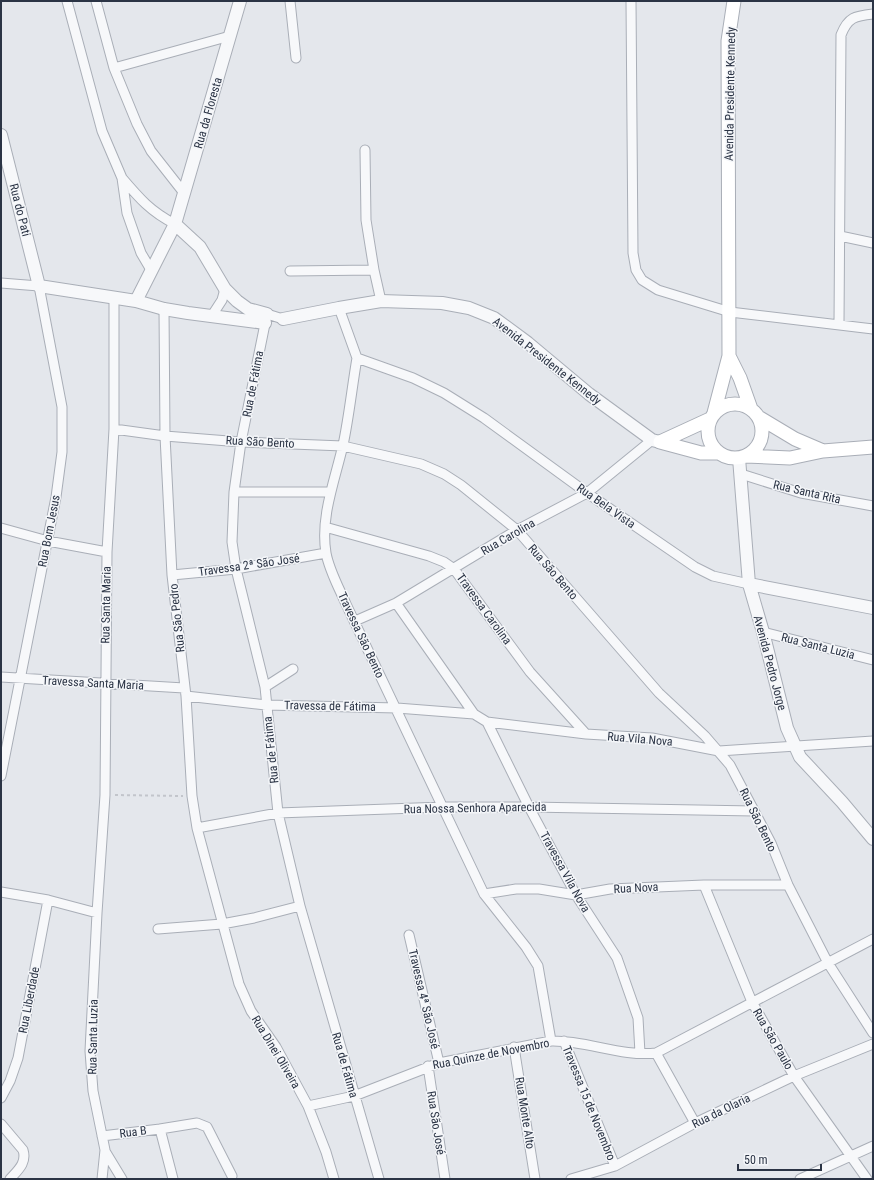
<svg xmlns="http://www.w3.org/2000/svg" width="874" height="1180" font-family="'Roboto Condensed',sans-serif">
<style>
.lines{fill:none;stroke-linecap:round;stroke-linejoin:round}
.minor-casing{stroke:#a9aeb7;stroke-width:11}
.tertiary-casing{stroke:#a9aeb7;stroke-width:14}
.secondary-casing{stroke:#a9aeb7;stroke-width:15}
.path{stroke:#c2c5cb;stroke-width:2;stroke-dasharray:3 3;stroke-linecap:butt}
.minor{stroke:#f7f8fa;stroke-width:9}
.tertiary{stroke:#f7f8fa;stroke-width:12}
.secondary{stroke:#fff;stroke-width:13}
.labels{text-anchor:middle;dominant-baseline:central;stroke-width:3;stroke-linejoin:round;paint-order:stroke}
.street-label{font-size:12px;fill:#2b3445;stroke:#f4f6f9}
</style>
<rect width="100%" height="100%" fill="#e4e7ec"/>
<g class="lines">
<defs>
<path id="minor" d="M67,1L102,131L122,178L127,213L141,253L151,270
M96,1L114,68L137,124L151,151L184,193
M290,1L296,58
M631,1L633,253L636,270L642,280L658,290L730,312L873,329
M114,68L230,36
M365,150L366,220L374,270
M122,178C139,198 151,212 175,224
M840,236L873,243
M290,271L374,270L381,301
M1,283L39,286L62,407V452L56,497L1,776
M339,308L357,358
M164,309L165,436L172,575L186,696L192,796L197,828L239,984L251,1011L276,1047L308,1106L326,1152L334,1179
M211,317L222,300L225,289
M283,319L267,314L241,442L234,492L232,542L236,569L265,687L278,813L300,906L379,1179
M839,324L841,35C848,17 855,16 873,14
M357,358C352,387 349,417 343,445C335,480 320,517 326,553C329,570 339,588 346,604L484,894L526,947L538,966L551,1041
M357,358L413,378L444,393L484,418L587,493L695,567L713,576L749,584
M114,429L165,436L241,442L343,446L421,464L444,474L461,485L517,530L659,693L705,736L730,765L771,843L788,885L828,963L873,1033
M741,474L801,493L873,506
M234,492H330
M325,527L429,556L444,562L454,569L530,672L586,734
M1,528L48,541L107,552
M172,575L236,569L326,553
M396,603L474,714L487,722L529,807L576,895L617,958L638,1018L640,1053
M355,621L396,603L517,530L587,493L652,440
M763,632L873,660
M1,677L184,688
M265,687L293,669
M186,696L266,705L397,708L474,714
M487,722L586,734L652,738L719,751L873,741
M197,828L278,813L443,807H529L754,811
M704,885L752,1002L794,1076L867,1179
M1,892L48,900L97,913
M484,894L516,889H539L576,895L610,889L704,885H788
M158,929L222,924L254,918L300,906
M409,935L439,1063
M564,1041L615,1166
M514,1047L535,1179
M656,1053L695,1123
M428,1066L445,1179
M1,1098L10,1081L18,1058L48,900
M308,1106L354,1096L439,1063L551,1041C586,1040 621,1057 656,1053L873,939
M1,1124L23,1150C27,1163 18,1170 10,1179
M160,1129L197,1123L207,1127L232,1176
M102,1136L160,1129L173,1179
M105,1151L122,1179
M102,1179L105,1150L93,1091L90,1051L97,913L105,795L107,552L114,429V297
M571,1179L615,1166L695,1123L794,1076L873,1044
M800,1179L873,1146"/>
<path id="tertiary" d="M1,135L39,286L136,301L164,309L188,313L265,323
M175,224L200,247L225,289L237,301L248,309L267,314
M136,301L175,224L240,1
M283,319L339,308L381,301L442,303L469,308L494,318L528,343L589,394L652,440L660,442
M739,458L749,584L763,632L787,728L800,757L842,802L873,839
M749,584L873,608"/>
<path id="secondary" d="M729,356L740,378L751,409
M708 431a27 27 0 1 1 54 0a27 27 0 1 1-54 0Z
M714,413L729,356L728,41L734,1
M760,418L795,439L823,451
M660,442L701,453H719
M660,442L710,419
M746,456L790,458L823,451L873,447"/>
</defs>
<use href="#minor" class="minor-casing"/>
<use href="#tertiary" class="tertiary-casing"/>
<use href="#secondary" class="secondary-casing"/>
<path class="path" d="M115,795L183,796"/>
<use href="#minor" class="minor"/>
<use href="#tertiary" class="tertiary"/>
<use href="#secondary" class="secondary"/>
</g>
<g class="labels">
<g class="street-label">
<text transform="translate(730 94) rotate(-89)">Avenida Presidente Kennedy</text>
<text transform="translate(208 113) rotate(-74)">Rua da Floresta</text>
<text transform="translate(20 210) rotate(76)">Rua do Pati</text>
<text transform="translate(547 361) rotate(38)">Avenida Presidente Kennedy</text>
<text transform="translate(253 384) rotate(-79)">Rua de Fátima</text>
<text transform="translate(260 442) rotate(3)">Rua São Bento</text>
<text transform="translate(807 492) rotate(13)">Rua Santa Rita</text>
<text transform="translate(606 506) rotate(35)">Rua Bela Vista</text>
<text transform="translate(49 531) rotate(-79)">Rua Bom Jesus</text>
<text transform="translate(508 537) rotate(-30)">Rua Carolina</text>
<text transform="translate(249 565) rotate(-8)">Travessa 2ª São José</text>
<text transform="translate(553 572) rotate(49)">Rua São Bento</text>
<text transform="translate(106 605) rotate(-89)">Rua Santa Maria</text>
<text transform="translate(484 609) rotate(54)">Travessa Carolina</text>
<text transform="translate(177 618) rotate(-96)">Rua São Pedro</text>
<text transform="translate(361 635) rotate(65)">Travessa São Bento</text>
<text transform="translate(818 646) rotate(14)">Rua Santa Luzia</text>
<text transform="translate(770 663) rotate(75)">Avenida Pedro Jorge</text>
<text transform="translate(93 683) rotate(3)">Travessa Santa Maria</text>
<text transform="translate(330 706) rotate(1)">Travessa de Fátima</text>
<text transform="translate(640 739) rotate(5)">Rua Vila Nova</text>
<text transform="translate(271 750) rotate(-96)">Rua de Fátima</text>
<text transform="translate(475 808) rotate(-1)">Rua Nossa Senhora Aparecida</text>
<text transform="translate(758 820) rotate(64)">Rua São Bento</text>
<text transform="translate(565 872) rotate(61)">Travessa Vila Nova</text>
<text transform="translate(636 888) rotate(-3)">Rua Nova</text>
<text transform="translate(424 999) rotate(77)">Travessa 4ª São José</text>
<text transform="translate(29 1000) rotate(-79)">Rua Liberdade</text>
<text transform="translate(93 1037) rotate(-89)">Rua Santa Luzia</text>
<text transform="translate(773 1039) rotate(60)">Rua São Paulo</text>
<text transform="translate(276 1052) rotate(59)">Rua Dinei Oliveira</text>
<text transform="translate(491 1054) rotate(-11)">Rua Quinze de Novembro</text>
<text transform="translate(345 1065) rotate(74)">Rua de Fátima</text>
<text transform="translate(589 1103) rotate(68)">Travessa 15 de Novembro</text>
<text transform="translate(721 1111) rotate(-26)">Rua da Olaria</text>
<text transform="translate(525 1113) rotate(81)">Rua Monte Alto</text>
<text transform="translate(436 1123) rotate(81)">Rua São José</text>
<text transform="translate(133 1132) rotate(-7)">Rua B</text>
</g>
</g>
<rect width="874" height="1180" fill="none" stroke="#2b3445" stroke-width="4"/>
<path d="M738 1164v6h83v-6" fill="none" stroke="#2b3445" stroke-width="2"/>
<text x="744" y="1164" font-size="12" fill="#2b3445" stroke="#f4f6f9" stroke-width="3" paint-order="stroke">50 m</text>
</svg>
